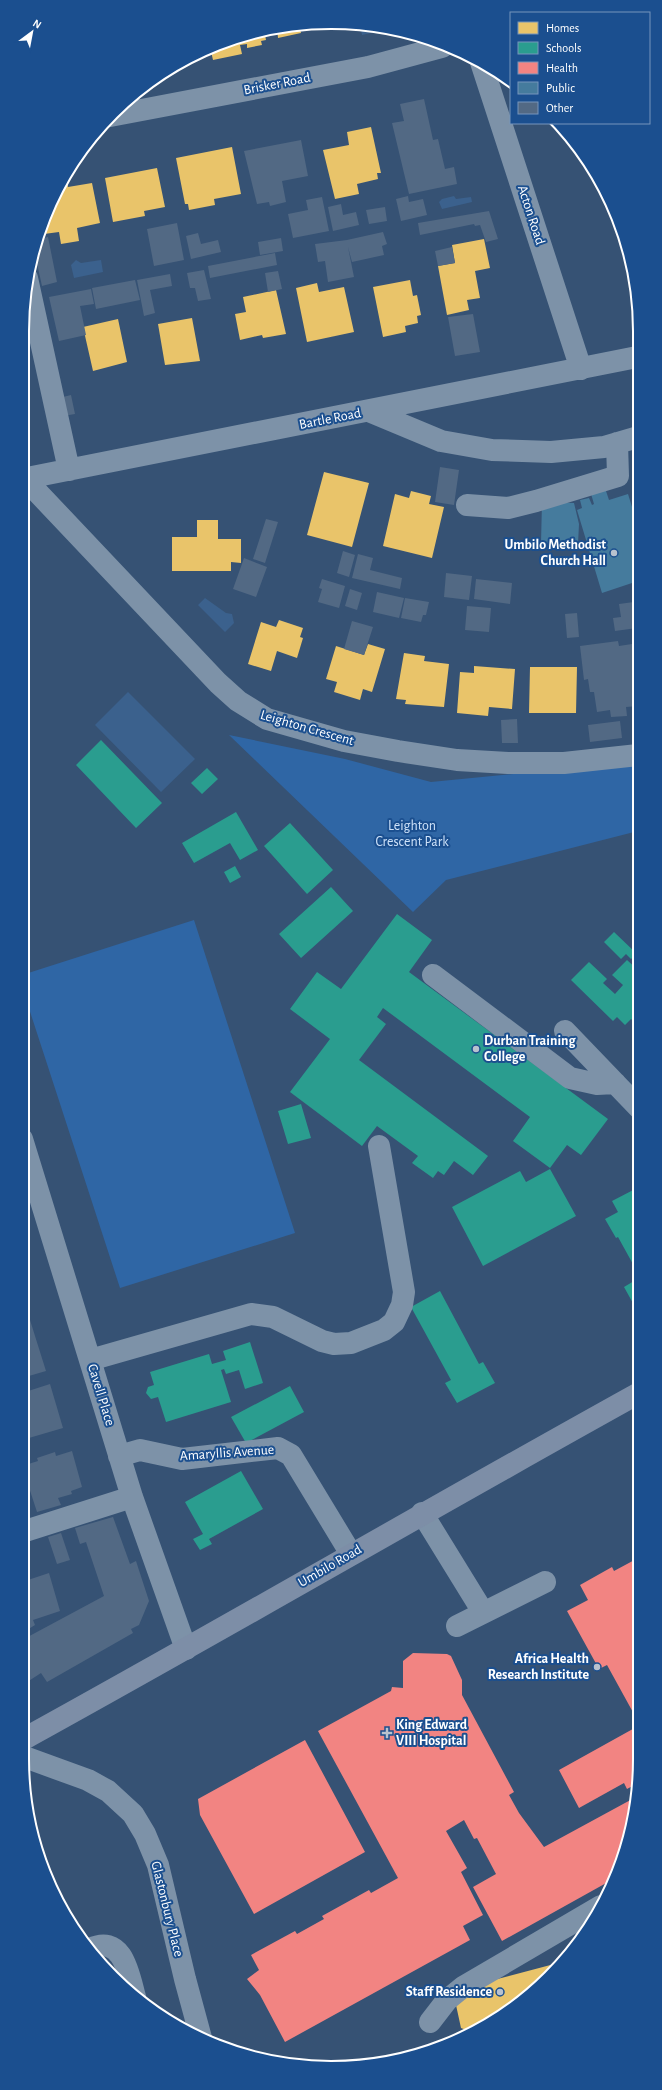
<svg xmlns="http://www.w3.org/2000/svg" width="662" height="2090" font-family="'Alegreya Sans',sans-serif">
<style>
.green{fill:#2f66a5}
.water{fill:#3b618d}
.homes{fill:#e9c46a}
.schools{fill:#2a9d8f}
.health{fill:#f28482}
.public{fill:#457b9d}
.building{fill:#526984}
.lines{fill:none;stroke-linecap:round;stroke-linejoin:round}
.minor{stroke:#7d92a8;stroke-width:22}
.major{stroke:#7d8ea7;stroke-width:22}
.poi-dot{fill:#b9c2ce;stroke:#1b4f8f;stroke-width:1.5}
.labels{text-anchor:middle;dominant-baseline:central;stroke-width:4;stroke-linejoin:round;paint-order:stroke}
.street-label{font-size:14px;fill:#fff;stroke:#1b4f8f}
.poi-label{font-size:14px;font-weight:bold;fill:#fff;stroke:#1b4f8f;text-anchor:end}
.park-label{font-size:14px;fill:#cfe3fa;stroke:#1b4f8f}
.rim{fill:none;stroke:#fff;stroke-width:2}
</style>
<rect width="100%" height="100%" fill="#365274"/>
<path class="green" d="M229,735L345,759L431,782L638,762V831L446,880L413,912Z
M194,920L295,1233L120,1288L22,987V975Z"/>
<path class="water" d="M360,25L392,28L362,35Z
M454,196L456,199L471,197L472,202L442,209L439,202L442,199Z
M76,260L81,263L101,260L103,272L74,278L71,265Z
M205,598L226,613L232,614L234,623L225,632L198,605Z
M128,692L195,759L161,792L95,725Z"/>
<path class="homes" d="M299,25L301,33L278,38L277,27Z
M264,30L266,40L261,41L262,45L247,48V44L240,45L242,54L213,60L210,47Z
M371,127L381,173H377L378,179L357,184L359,194L335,199L323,150L349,145L347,132Z
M232,147L241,194L214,199L215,205L189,210L188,204H185L176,158Z
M157,168L165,207L144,211L145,216L113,222L105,178Z
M67,180L68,187L92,183L100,223L77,228L79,241L61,244L59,232L44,234L42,225L46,213L62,181Z
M484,239L490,268L475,271L480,298L467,300L469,310L447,315L438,266L455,263L452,245Z
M410,280L413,296L417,295L421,315L417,316L418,323L405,326L406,332L383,337L373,287Z
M317,283L319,292L344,287L354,332L307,342L296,288Z
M276,290L286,334L263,338L262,335L240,340L235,314L246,312L243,297Z
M192,318L200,361L165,365L158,324Z
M118,319L127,362L93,371L83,327Z
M324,472L369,483L352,547L307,535Z
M411,491L431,496L429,504L444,507L432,558L383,546L395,494L409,498Z
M197,520H218V539H241V563L231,562V571H172V537H197Z
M279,620L303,628L300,637L303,638L297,658L277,651L271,671L248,664L261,622L276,627Z
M368,644L385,649L372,692L363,689L360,700L334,692L337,682L326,679L336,646L364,655Z
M404,653L425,656L424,661L449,664L444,707L405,704L406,700L396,699Z
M474,666L515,669L512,709L489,707L488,716L457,713L460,672L474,673Z
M530,667H577L576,713H529Z
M558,1963L519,2004L475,2032L474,2028L466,2030L461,2028L456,2005L482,1983Z"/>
<path class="schools" d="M101,740L162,803L136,828L76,765Z
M207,768L218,779L202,794L191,783Z
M236,812L258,850L240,860L230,843L194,863L182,843Z
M290,823L333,870L307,894L264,846Z
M235,866L241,877L230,883L224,872Z
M331,887L353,911L301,958L279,934Z
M397,914L432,940L409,972L608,1119L581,1155L567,1145L550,1168L513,1141L530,1117L383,1008L377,1017L386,1024L359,1060L488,1156L473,1175L454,1161L444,1175L438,1171L433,1178L412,1163L418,1156L377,1126L362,1146L290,1092L330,1039L290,1009L317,972L341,989Z
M614,932L637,954L631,959L626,954L621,959L604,942Z
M627,960L639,971V1026L631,1019L625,1025L617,1017L613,1021L571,980L589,962L607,979L603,983L615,994L623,985L612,975Z
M301,1104L311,1138L288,1144L278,1111Z
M550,1169L576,1216L483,1266L452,1207L520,1171L526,1182Z
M639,1187V1275L618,1237L616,1238L605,1219L618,1212L612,1201Z
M639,1278V1314L624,1287Z
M440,1291L479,1364L483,1362L495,1383L457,1403L445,1383L451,1380L411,1307Z
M250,1342L263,1383L245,1389L239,1370L226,1374L224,1369L221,1370L231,1402L166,1422L158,1397L151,1399L146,1393L148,1387L154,1385L150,1372L209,1354L212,1364L226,1360L223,1351Z
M290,1386L304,1412L246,1443L231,1417Z
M241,1471L263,1509L209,1539L212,1544L200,1550L193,1539L203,1534L185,1502Z"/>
<path class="health" d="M640,1557V1725L607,1665L599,1669L567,1611L588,1600L580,1585L612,1567L614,1571Z
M413,1653L447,1654L451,1656L462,1680V1695L514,1792L509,1795L519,1813L544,1847L636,1797L634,1820L617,1877L502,1941L473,1887L496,1874L477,1838L474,1839L464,1820L446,1831L467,1868L461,1872L483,1915L463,1926L470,1940L285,2042L260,1995L247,1979L259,1970L251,1955L295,1931L297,1934L324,1919L322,1916L369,1890L371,1893L398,1878L318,1731L391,1691L392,1687L403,1688V1661Z
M640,1725L638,1783L627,1789L624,1783L579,1808L559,1770Z
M305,1740L365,1852L254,1914L200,1815L198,1799Z"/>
<path class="public" d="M603,482L609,500L628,494L638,526V581L602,593L577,510L582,508L580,500L589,498L592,505L594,504L589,487Z
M542,502L574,503L579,524L578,544L541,543Z
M40,1860L69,1909L66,1911L45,1877Z"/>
<path class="building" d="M424,99L433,140L438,139L445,169L454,167L457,184L409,194L392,123L404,121L400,104Z
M301,140L308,176L282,181L286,202L270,206L269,202L257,204L244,151Z
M408,196L409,202L423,199L427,215L401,221L396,199Z
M322,197L329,231L293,238L288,214L308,210L306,200Z
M341,204L343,215L356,212L359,225L333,231L328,207Z
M385,207L387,221L369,224L366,210Z
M489,211L498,239L486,242L480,225L475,226L474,224L420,235L418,223Z
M177,223L184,260L154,266L147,229Z
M383,232L387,244L382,246L384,255L352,262L348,247L354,277L328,282L325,261L318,262L315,244L347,240Z
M198,233L201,244L218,240L221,252L191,259L186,236Z
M48,237L57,282L42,286L34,250L38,239Z
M281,238L283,251L260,255L258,242Z
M452,247L455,263L438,266L435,251Z
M275,253L277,265L210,278L208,266Z
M204,270L211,299L198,301L195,288H190L187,273Z
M278,271L282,289L268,292L265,273Z
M170,274L172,286L150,290L155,313L144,316L137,280Z
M135,280L140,300L96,309L92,288Z
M91,289L94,304L80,306L86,335L59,341L49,297Z
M473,314L480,352L455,356L448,317Z
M71,395L75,414L63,416L59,398Z
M440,467L459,470L454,505L435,502Z
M266,519L278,522L265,563L253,559Z
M343,551L355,555L349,577L337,573Z
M358,554L373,558L370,570L402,578L400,589L352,578Z
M244,558L267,567L256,597L233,589Z
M446,573L472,576L469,600L444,597Z
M322,579L345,586L339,608L318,602L322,589L319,588Z
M476,579L512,583L510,604L474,599Z
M350,589L362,593L357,610L345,606Z
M377,592L404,598L399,618L373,612Z
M405,598L429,602L426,615H423L421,622L401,618Z
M634,602L637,628L615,631L613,618L621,617L619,604Z
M467,606L491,608L489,632L465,630Z
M577,613L579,637L567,638L565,614Z
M352,621L373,627L364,655L344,649Z
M618,641L619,646L632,644L638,682V706L626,707L627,716L611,717L610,710L597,712L594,692H590L588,679L584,680L580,646Z
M517,719L518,743H502L501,720Z
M620,721L622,738L590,742L588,725Z
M30,1320L46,1371L22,1378V1322Z
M50,1384L63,1428L22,1440V1393Z
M72,1451L82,1487L71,1491L72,1494L58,1498L61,1505L37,1512L22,1466L38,1461L37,1458L55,1452L56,1456Z
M113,1517L130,1564L136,1561L149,1601L139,1625L131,1629L133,1633L47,1682L41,1673L24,1684L22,1679V1640L104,1596L86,1542L80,1544L75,1528Z
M61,1533L70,1560L57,1564L48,1537Z
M49,1573L60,1611L33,1620L35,1625L22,1633V1582Z"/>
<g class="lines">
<path class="minor" d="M481,62L581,369
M110,116L368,67L442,47
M27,278L69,470
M369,411L441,441L492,450L551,452L604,447L638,437
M24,478L218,683L238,701L267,719L344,741L398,751L457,760L508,763H564L638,755
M22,479L637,357
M467,505L508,508L536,501L618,476L617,443
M433,975L570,1078L597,1084L615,1083
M565,1031L639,1108
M22,1139L132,1497L186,1649
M90,1360L251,1314L273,1317L322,1341L334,1344L351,1343L384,1330L394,1322L402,1305L404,1292L379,1146
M119,1456L140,1450L182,1459L278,1448L291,1455L351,1554
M422,1513L483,1612
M22,1532L132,1497
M457,1626L545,1582
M22,1756L88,1780L108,1791L133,1814L145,1834L158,1865L185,1979L201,2038
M90,1949C123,1933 129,1975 135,1997
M430,2022L447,2000L463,1987L601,1906"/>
<path class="major" d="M22,1740C229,1626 433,1507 639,1393"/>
</g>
<g class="poi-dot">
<circle cx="614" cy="553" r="4"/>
<circle cx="476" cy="1049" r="4"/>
<circle cx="597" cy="1667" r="4"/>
<path d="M385 1727h4v4h4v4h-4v4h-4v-4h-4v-4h4z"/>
<circle cx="500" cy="1992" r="4"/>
</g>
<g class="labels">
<g class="street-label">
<text transform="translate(277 84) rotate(-11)">Brisker Road</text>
<text transform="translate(531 215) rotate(72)">Acton Road</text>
<text transform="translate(330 419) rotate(-11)">Bartle Road</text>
<text transform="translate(307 728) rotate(16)">Leighton Crescent</text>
<text transform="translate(101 1395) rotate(73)">Cavell Place</text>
<text transform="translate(227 1453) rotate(-4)">Amaryllis Avenue</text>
<text transform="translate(330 1566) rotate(-30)">Umbilo Road</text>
<text transform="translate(167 1909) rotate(76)">Glastonbury Place</text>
</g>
<g class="poi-label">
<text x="606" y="545">Umbilo Methodist<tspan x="606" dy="16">Church Hall</tspan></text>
<text x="484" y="1041" text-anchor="start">Durban Training<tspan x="484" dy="16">College</tspan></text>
<text x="589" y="1659">Africa Health<tspan x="589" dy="16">Research Institute</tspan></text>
<text x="396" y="1725" text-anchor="start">King Edward<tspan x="396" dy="16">VIII Hospital</tspan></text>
<text x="492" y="1992">Staff Residence</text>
</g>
<g class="park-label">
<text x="412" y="826">Leighton<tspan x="412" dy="16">Crescent Park</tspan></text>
</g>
</g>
<path d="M0 0H662V2090H0ZM331 29H331A302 302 0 0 1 633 331V1759A302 302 0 0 1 331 2061H331A302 302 0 0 1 29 1759V331A302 302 0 0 1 331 29Z" fill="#1b4f8f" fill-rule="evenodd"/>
<path class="rim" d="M331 29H331A302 302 0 0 1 633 331V1759A302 302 0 0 1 331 2061H331A302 302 0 0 1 29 1759V331A302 302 0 0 1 331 29Z"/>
<rect x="510" y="12" width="140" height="112" fill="#1b4f8f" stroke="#7695bc"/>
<rect x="518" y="22" width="20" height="12" fill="#e9c46a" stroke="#7695bc"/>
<text x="546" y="32" font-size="12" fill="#ffffff">Homes</text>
<rect x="518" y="42" width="20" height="12" fill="#2a9d8f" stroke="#7695bc"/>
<text x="546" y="52" font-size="12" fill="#ffffff">Schools</text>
<rect x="518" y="62" width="20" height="12" fill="#f28482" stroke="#7695bc"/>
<text x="546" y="72" font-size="12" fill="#ffffff">Health</text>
<rect x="518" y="82" width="20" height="12" fill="#457b9d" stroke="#7695bc"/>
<text x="546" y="92" font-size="12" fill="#ffffff">Public</text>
<rect x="518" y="102" width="20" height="12" fill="#526984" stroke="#7695bc"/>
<text x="546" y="112" font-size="12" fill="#ffffff">Other</text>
<g transform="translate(32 32) rotate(32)" stroke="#1b4f8f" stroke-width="3" paint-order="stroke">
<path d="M0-3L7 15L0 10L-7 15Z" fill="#ffffff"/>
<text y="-6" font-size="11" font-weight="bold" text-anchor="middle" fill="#ffffff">N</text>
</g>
</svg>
